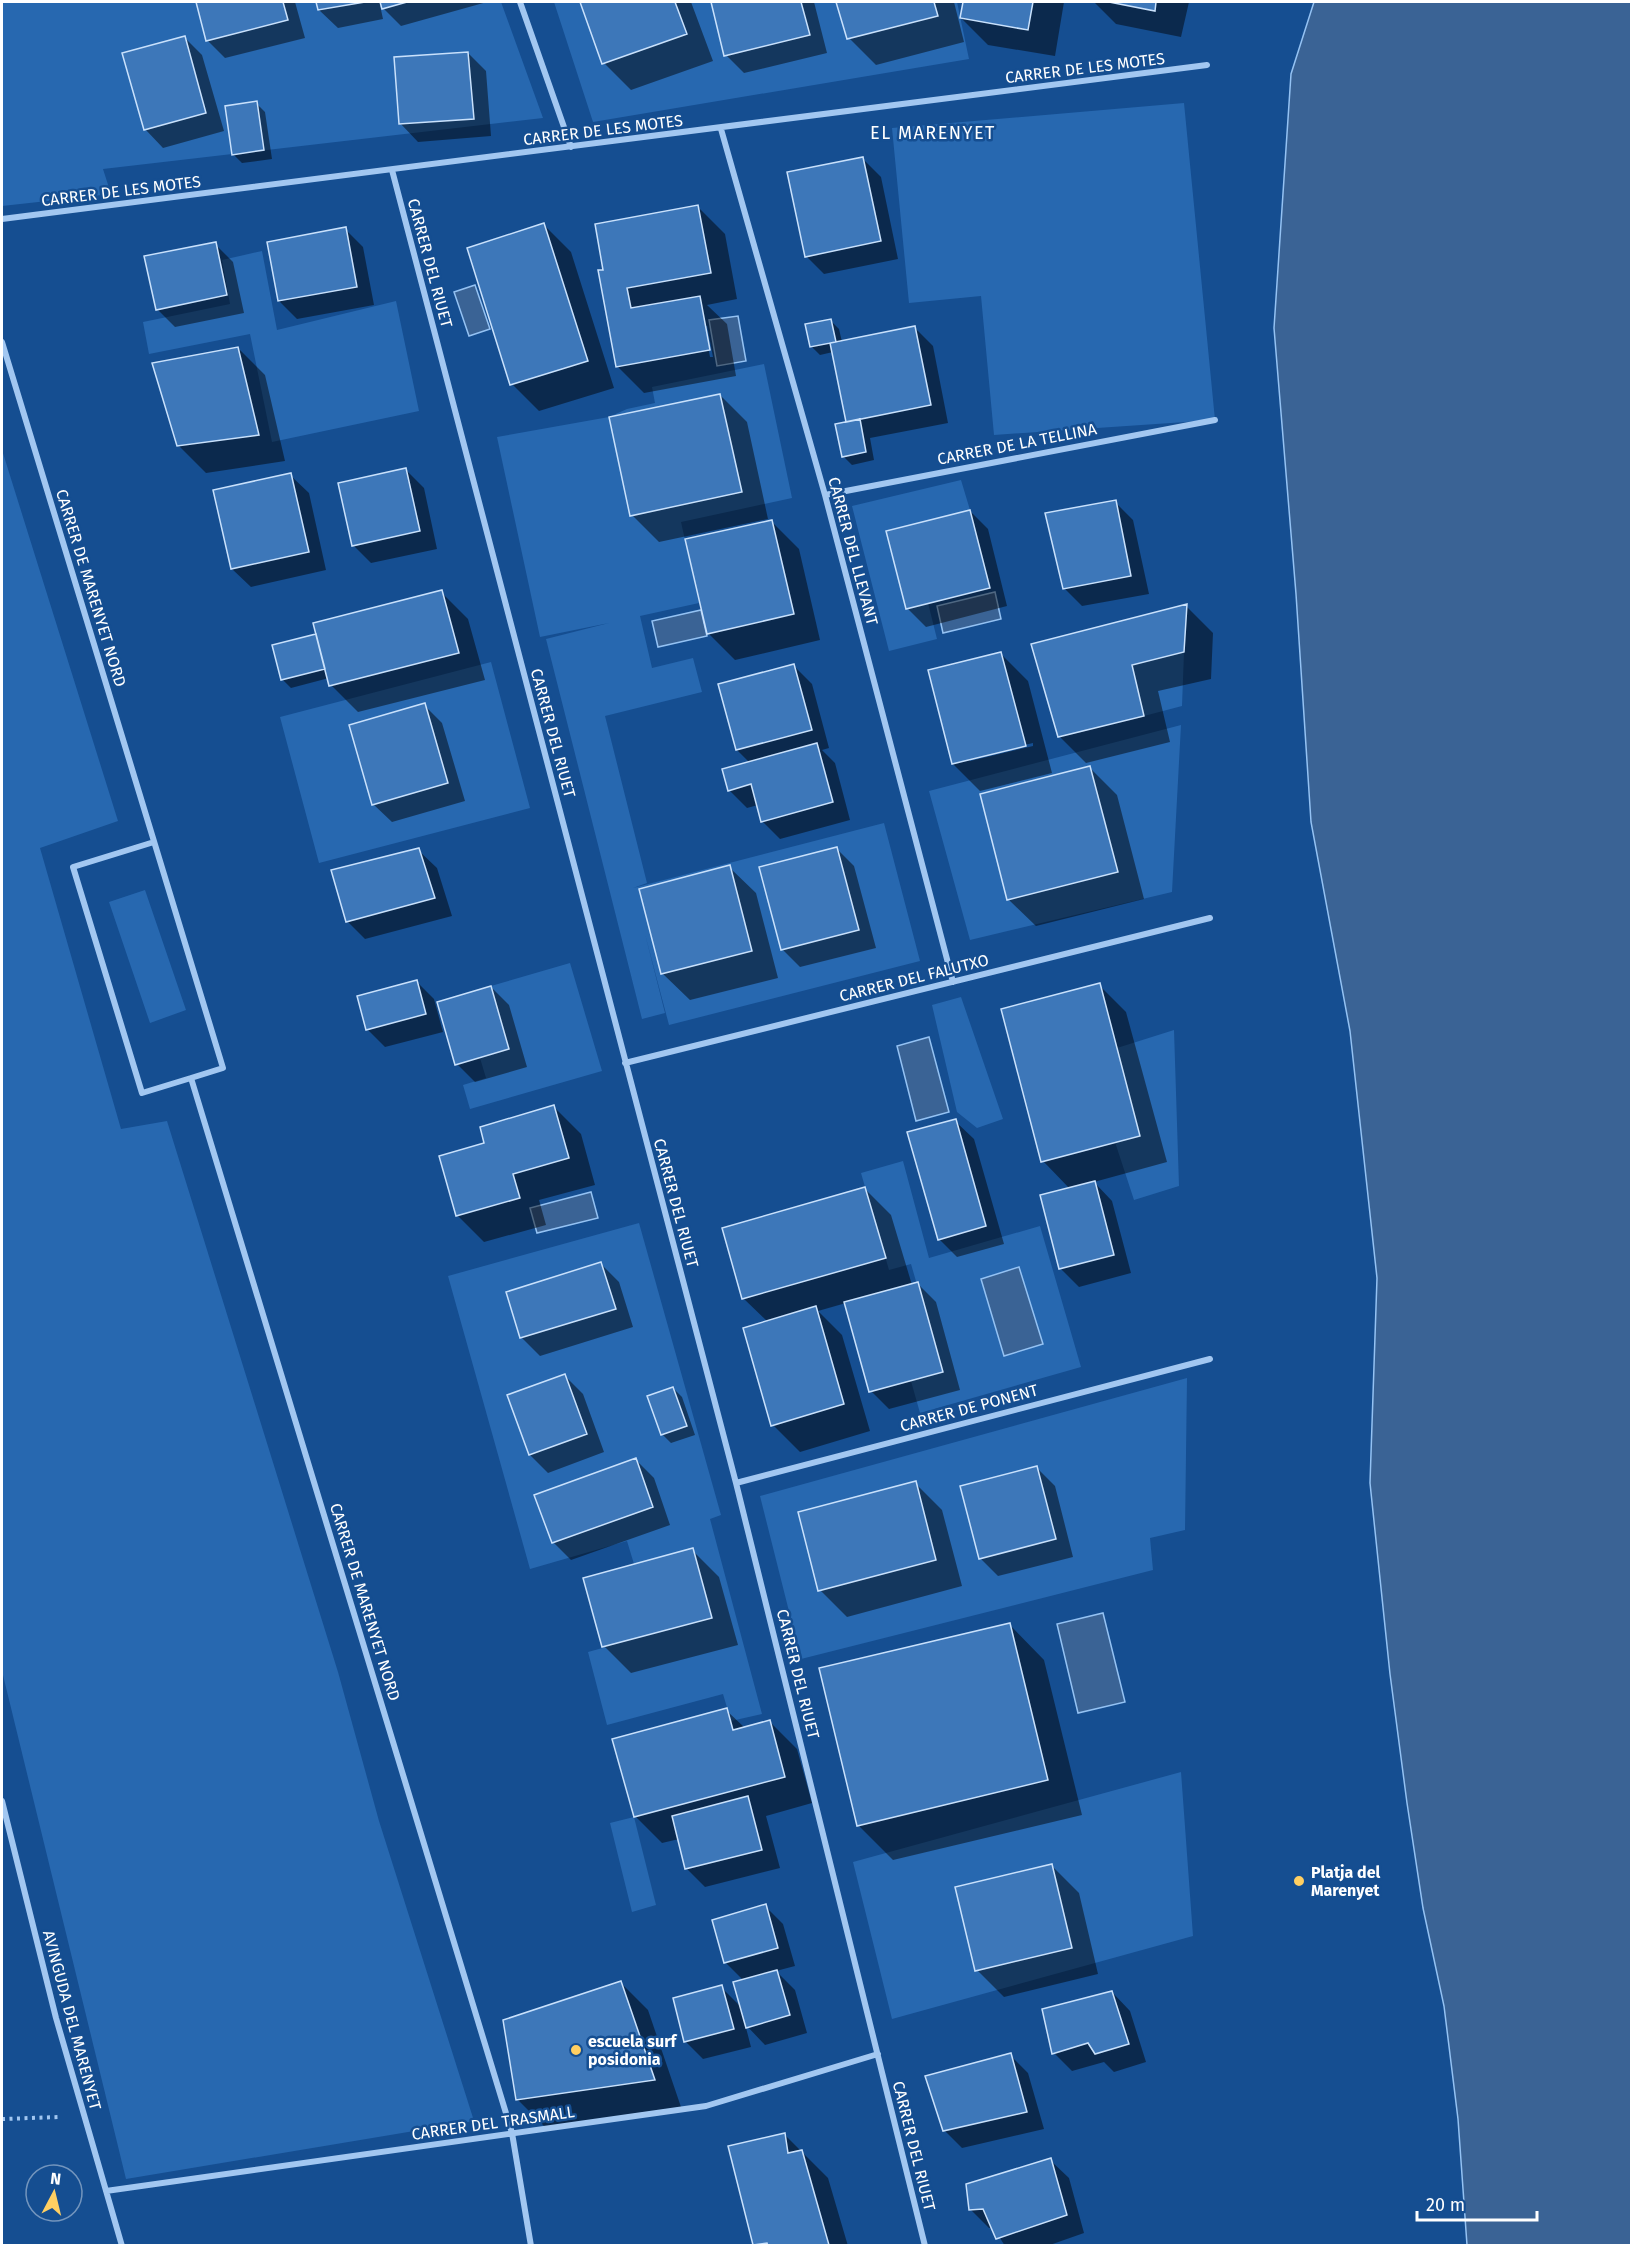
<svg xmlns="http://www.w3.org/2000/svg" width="1633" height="2247" font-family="'Fira Sans',sans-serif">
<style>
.green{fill:#2768b0}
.water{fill:#3a6395;stroke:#94c2f3;stroke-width:1.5}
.shadow{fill:#0007;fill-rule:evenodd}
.building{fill:#3d77b9;stroke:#c9e1fc;stroke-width:1.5}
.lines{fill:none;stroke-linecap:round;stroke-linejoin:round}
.path{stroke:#a2c7f1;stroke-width:4;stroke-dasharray:3 4.5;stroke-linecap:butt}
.minor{stroke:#a2c7f1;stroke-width:6}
.poi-dot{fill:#ffcf62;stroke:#154e91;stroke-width:2}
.labels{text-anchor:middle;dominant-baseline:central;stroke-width:5;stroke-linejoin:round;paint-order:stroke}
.street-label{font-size:16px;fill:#fff;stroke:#154e91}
.poi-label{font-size:16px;font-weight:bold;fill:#fff;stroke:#154e91;text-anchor:start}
.neighbourhood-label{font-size:18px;letter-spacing:1.5px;fill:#fff;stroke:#154e91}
</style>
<rect width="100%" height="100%" fill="#154e91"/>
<path class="green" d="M2,2H501L543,118L103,169L111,194L2,206Z
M554,2H957L969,59L593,122Z
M1184,103L1215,420L994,435L981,296L909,303L892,128Z
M262,251L277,330L396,301L419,411L272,442L250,334L149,354L143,322L230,304L222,260Z
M764,364L792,498L681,522L699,603L640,616L652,668L693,658L702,692L605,716L647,883L633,888L884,823L920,961L669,1025L645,934L665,1013L642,1019L546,639L609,623L540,637L497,437L609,417L627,409L655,403L652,387Z
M2,450L118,821L40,848L121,1129L167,1121L338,1672L379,1821L474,2121L126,2179L2,1671Z
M961,480L970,510L886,531L906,609L928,603L937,639L889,651L852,506Z
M1184,652L1182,706L1144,716L1132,665Z
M491,662L530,808L319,863L280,717Z
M1181,725L1172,892L970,940L929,791Z
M145,890L186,1010L150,1023L109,902Z
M570,963L602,1071L470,1109L463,1085L486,1078L480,1058L509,1049L491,986Z
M961,997L1003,1119L977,1128L957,1112L932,1005Z
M1174,1030L1179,1186L1134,1200L1115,1142L1140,1135L1117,1048Z
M903,1161L929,1258L1040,1226L1081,1367L920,1413L911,1381L942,1371L911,1264L889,1270L861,1173Z
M639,1223L721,1515L710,1519L762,1714L731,1721L723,1694L607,1725L588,1652L711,1618L693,1549L634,1564L627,1541L530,1569L448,1276Z
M1187,1378L1185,1530L1150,1538L1153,1570L801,1659L760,1496Z
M1181,1772L1193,1936L892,2019L853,1862Z
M634,1817L656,1905L632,1912L610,1823Z"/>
<path class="water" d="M1314,2H1631V2245H1467L1458,2119L1444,2006L1423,1908L1407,1803L1390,1674L1370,1483L1377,1278L1350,1031L1311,822L1296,594L1274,328L1291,74Z
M475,285L490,329L469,336L454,292Z
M738,316L746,361L717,366L709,320Z
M995,592L1001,619L943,633L937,606Z
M701,610L707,636L658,647L652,621Z
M929,1037L949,1112L916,1121L897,1046Z
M591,1192L598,1218L537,1233L530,1208Z
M1019,1267L1043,1344L1004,1356L981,1279Z
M1103,1613L1125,1702L1078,1713L1057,1624Z"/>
<path class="shadow" d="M197,2H295L305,38L225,58L207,40Z
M318,2H487L401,26L380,5L383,19L338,28L319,10Z
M581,2H691L713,61L631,90L604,63Z
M713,2H814L827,53L744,73L726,55Z
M838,2H954L964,42L876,65L849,38Z
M964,2H1064L1055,56L988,45L961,18Z
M1094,2H1189L1181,37L1116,24Z
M184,37L202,55L224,131L163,148L145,129Z
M468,53L486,71L491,136L418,142L400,123Z
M256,103L265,112L272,159L242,163L233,154Z
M863,159L881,177L898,259L824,274L806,256Z
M698,207L725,234L737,299L707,305L727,324L736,376L644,393L617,366L605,271ZM704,326H707L713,357H710Z
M544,225L571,252L614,388L539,411L512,384Z
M345,229L363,247L374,305L297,319L279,301Z
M215,244L233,262L244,313L175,327L157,309Z
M831,321L839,329L842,342L915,328L933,346L948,423L870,438L874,460L852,465L843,456L848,423L833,352L820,355L811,346Z
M238,348L265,375L285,461L206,473L179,446Z
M720,395L747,422L768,519L659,542L632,515Z
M406,470L424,488L437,549L371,563L353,545Z
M290,475L309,493L326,570L251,587L232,569Z
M1115,502L1133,520L1149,594L1082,606L1064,588Z
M970,511L988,529L1007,606L926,627L908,609L888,532Z
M772,522L799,549L820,640L735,660L708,633Z
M441,592L468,619L485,680L358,712L331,685L329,678L291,688L282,679L317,635Z
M1186,606L1213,633L1211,679L1158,691L1170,742L1086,763L1059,736Z
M1001,654L1028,681L1052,773L980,791L953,764ZM1033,743V746L970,761V758Z
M794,666L812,684L829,748L822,750L835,763L850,820L780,839L762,821L758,805L747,808L729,790L750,763L737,750L720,685Z
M424,705L442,723L465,801L392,822L373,804Z
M1090,768L1117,795L1144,899L1036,926L1009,900Z
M836,848L854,866L876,948L800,967L782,949Z
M418,850L437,868L452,916L365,939L347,921Z
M729,867L756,893L778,978L690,1000L663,974Z
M416,981L434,999L443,1032L385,1047L367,1029Z
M1099,985L1126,1012L1167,1162L1094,1182L1112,1201L1131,1273L1079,1287L1061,1269L1042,1196L1070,1189L1043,1161Z
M491,987L509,1005L527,1067L475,1082L457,1064Z
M554,1107L581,1134L595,1185L539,1200L546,1225L484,1242L457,1215L486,1144Z
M955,1121L974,1139L1004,1244L957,1257L939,1239Z
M864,1188L891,1215L912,1285L918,1284L936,1302L960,1390L889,1409L871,1391L846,1303L818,1311L842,1335L870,1431L800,1452L773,1425L768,1322L743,1298Z
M601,1264L619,1282L633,1327L540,1356L522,1338L508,1293Z
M565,1376L583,1394L604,1452L548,1473L530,1455Z
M673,1388L682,1397L695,1435L671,1443L662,1434Z
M636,1460L654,1478L670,1525L571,1560L553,1542Z
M1037,1468L1055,1486L1073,1557L998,1576L980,1558Z
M915,1483L942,1510L962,1586L847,1617L820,1590Z
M692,1550L719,1577L738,1645L631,1673L604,1646Z
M1009,1624L1044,1660L1082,1815L893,1860L858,1825Z
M726,1710L745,1728L770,1722L797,1749L812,1803L766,1816L780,1868L705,1887L687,1869L679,1839L662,1843L635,1816Z
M1052,1866L1079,1893L1098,1974L1004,1997L977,1970Z
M765,1906L783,1924L795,1966L776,1971L795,1990L807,2033L765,2045L745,2024L751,2047L703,2059L685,2041L721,1987L741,2007L744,1981L725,1962Z
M621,1983L648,2010L681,2107L545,2127L518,2100Z
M1112,1992L1130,2011L1146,2062L1114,2072L1104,2062L1072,2071L1054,2053Z
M1010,2055L1028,2073L1044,2129L962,2148L944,2130Z
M784,2134L828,2178L848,2246L755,2245Z
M1050,2160L1069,2178L1084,2233L1047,2246H1005L993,2227L989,2228L971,2210Z"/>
<path class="building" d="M196,2H283L288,20L206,41Z
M316,2H365L318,10Z
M380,2H407L382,9Z
M580,2H675L687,34L602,64Z
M711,2H801L810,35L724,56Z
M836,2H934L938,16L847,39Z
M963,2H1033L1028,30L960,18Z
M1109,2H1156L1155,11Z
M185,36L206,113L144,130L122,53Z
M468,52L474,119L399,124L394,57Z
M257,101L264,150L232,155L225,106Z
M863,157L881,241L805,257L787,172Z
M698,205L711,273L627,288L631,308L700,296L710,350L616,367L598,270H603L595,224Z
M544,223L588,361L510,385L467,248Z
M346,227L357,287L278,301L267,242Z
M216,242L227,295L156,310L144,256Z
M831,319L836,342L810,347L805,324Z
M915,326L931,405L846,422L830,343Z
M238,347L259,435L177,446L152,363Z
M720,394L742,492L630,516L609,417Z
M860,419L866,452L842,457L835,424Z
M406,468L420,531L352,546L338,483Z
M291,473L309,552L231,569L213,490Z
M1116,500L1131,576L1063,589L1045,513Z
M970,510L990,588L906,609L886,531Z
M772,520L794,614L707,634L685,539Z
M442,590L459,653L329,686L313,623Z
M1187,604L1184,652L1132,665L1144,716L1058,737L1031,644Z
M316,634L325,669L281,680L272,645Z
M1001,652L1026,746L952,764L928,670Z
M794,664L812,730L736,750L718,684Z
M425,703L448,783L372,805L349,725Z
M817,743L833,802L761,822L751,784L728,791L722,769Z
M1090,766L1118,872L1007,900L980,794Z
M837,847L859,930L781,950L759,867Z
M419,848L435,898L346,922L331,870Z
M730,865L752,951L661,974L639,889Z
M417,980L426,1014L366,1030L357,996Z
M1100,983L1140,1136L1041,1162L1001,1009Z
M491,986L509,1049L455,1065L437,1002Z
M554,1105L569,1158L513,1174L520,1198L456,1216L439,1156L484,1143L480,1127Z
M956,1119L986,1226L938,1240L907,1132Z
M1095,1181L1114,1255L1059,1269L1040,1195Z
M865,1187L886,1258L742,1299L722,1228Z
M601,1262L616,1309L520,1338L506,1292Z
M918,1282L943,1372L869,1392L844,1302Z
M816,1306L844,1404L771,1426L743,1328Z
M565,1374L587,1434L529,1455L507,1395Z
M673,1387L687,1426L661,1435L647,1396Z
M636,1458L653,1507L552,1543L534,1495Z
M1037,1466L1056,1539L979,1559L960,1486Z
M916,1481L936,1560L818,1591L798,1512Z
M693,1548L712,1618L602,1647L583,1578Z
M1010,1623L1048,1780L857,1826L819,1668Z
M727,1708L733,1730L770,1720L785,1777L634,1817L612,1739Z
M748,1796L762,1850L685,1869L672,1816Z
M1052,1864L1072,1948L975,1971L955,1887Z
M766,1904L778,1948L724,1963L712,1920Z
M777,1970L790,2015L746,2028L733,1982Z
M621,1981L655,2080L516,2100L503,2020Z
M722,1985L734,2029L684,2042L673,1998Z
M1112,1991L1129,2044L1095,2054L1088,2043L1052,2054L1042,2009Z
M1011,2053L1027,2112L943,2131L925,2076Z
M785,2133L788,2153L802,2150L829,2245L768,2246L767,2243L753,2245L728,2146Z
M1051,2158L1067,2215L996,2239L983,2209L969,2210L966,2184Z"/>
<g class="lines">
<path class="path" d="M2,2119L60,2117"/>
<path class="minor" d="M520,2L571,147
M721,129L825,495L953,982
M392,170L736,1483L925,2246
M2,219L1207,65
M2,342L223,1068L191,1078L512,2133L531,2246
M825,495L1215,420
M154,842L73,867L142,1093L191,1078
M625,1063L1210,918
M736,1483L1210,1359
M2,1801L56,2018L122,2246
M106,2191L706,2106L878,2054"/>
</g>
<g class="poi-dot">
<circle cx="1299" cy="1881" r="6"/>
<circle cx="576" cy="2050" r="6"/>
</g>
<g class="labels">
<g class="street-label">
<text transform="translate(1085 68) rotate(-7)">CARRER DE LES MOTES</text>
<text transform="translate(603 130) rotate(-7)">CARRER DE LES MOTES</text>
<text transform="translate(121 191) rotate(-7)">CARRER DE LES MOTES</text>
<text transform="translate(430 263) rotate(75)">CARRER DEL RIUET</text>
<text transform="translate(1017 444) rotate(-11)">CARRER DE LA TELLINA</text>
<text transform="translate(853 551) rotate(75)">CARRER DEL LLEVANT</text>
<text transform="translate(91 588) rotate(73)">CARRER DE MARENYET NORD</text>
<text transform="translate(553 733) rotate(75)">CARRER DEL RIUET</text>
<text transform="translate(914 978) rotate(-14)">CARRER DEL FALUTXO</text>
<text transform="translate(676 1203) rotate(75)">CARRER DEL RIUET</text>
<text transform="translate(969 1408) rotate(-15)">CARRER DE PONENT</text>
<text transform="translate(365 1602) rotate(73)">CARRER DE MARENYET NORD</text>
<text transform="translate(798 1674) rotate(76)">CARRER DEL RIUET</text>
<text transform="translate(72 2020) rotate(75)">AVINGUDA DEL MARENYET</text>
<text transform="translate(493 2123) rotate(-8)">CARRER DEL TRASMALL</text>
<text transform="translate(914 2146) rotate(76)">CARRER DEL RIUET</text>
</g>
<g class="poi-label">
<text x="1311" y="1872">Platja del<tspan x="1311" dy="18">Marenyet</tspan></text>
<text x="588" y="2041">escuela surf<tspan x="588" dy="18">posidonia</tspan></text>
</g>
<g class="neighbourhood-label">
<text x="933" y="133">EL MARENYET</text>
</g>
</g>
<rect width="1633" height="2247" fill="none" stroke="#ffffff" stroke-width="6"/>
<g transform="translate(54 2193) rotate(7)"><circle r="28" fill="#154e91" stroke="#7395bd" stroke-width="1.5"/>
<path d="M0-4.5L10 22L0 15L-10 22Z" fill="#ffcf62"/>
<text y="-9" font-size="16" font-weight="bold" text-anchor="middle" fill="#ffffff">N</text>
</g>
<path d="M1417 2211v9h120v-9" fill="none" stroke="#ffffff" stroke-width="3"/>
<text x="1426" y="2211" font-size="18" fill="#ffffff" stroke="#154e91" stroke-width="4.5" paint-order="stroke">20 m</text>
</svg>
